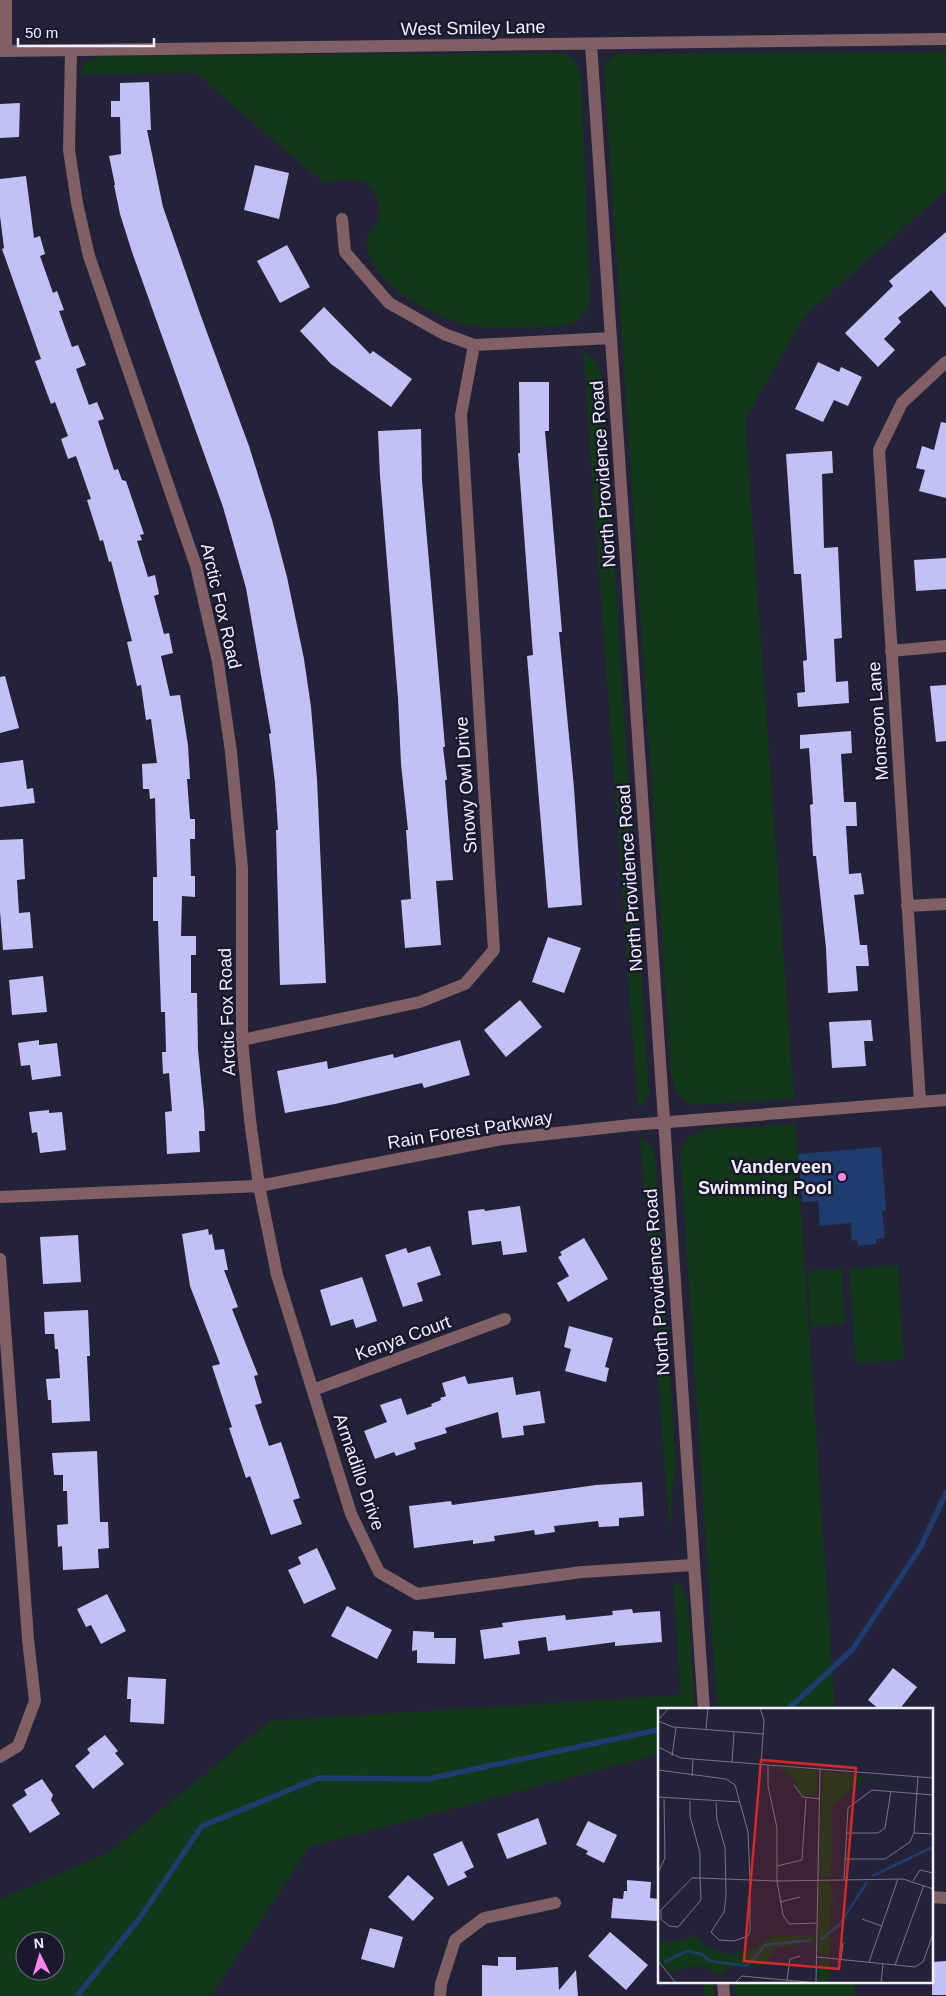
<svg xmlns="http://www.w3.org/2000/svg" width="946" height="1996" font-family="Arial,sans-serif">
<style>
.green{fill:#133819;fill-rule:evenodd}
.water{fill:#1e3c6d}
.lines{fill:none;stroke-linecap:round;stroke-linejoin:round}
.stream{stroke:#1e3c6d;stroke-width:5.5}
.building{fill:#c2c1f6}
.minor{stroke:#806065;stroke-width:12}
.tertiary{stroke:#806065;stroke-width:12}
.poi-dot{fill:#f987e8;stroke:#1a182d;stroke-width:2}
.labels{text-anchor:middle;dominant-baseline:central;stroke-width:5;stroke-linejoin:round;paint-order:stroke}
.street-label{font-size:18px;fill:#f0f0ff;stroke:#1a182d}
.poi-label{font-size:18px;font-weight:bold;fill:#f0f0ff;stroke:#1a182d;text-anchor:end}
.inset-river{fill:none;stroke:#1e3c6d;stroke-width:2.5}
.inset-road{fill:none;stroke:#757488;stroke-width:1}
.view{fill:#d62828;fill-opacity:0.15;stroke:#d62828;stroke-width:2.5}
.inset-edge{fill:none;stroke:#f0f0ff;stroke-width:2.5}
</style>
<rect width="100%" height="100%" fill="#232238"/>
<path class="green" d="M946,52V190L805,316L745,419L794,1099L696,1105C676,1099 676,1092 671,1073L604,70L606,64L615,54Z
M563,53L574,59L581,75L590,299C588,307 586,314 580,319C566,329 548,326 531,327C510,327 488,329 467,325C460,324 454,321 449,319C414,305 368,280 366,237C370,232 375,227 377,221C384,205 374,183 357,180C346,178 336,181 325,184L195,73L79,74C83,62 90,59 102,56Z
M583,350L597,362L602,378L649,1093L644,1104L638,1108Z
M795,1124L835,1710H717L680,1151L688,1138L704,1129Z
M640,1136C653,1146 653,1150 656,1165L676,1464L672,1493L670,1536Z
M898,1265L904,1360L856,1363L849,1269Z
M841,1269L845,1324L811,1326L808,1271Z
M673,1580L682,1588L688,1604L695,1710H660V1754L309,1847L211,1996H0V1899L108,1853L270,1721L681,1695ZM25,1941H55V1971H25Z
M703,1982H713L714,1996H704Z
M735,1982H854L855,1996H736Z"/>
<path class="water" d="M881,1147L886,1210L882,1211L885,1238L876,1239V1244L858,1246L857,1240L852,1241L851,1223L820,1226L818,1201L802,1202L798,1154Z"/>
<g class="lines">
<path class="stream" d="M787,1710L852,1650L920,1548L946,1493
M77,1996L139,1919L202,1826L318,1778L428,1779L657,1730"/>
</g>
<path class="building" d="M149,82L151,130H147L163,207L202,319L249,446L272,520L287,577L304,659L311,707L317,779L326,983L280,985L276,830H278L275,783L269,734L271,733L246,588L223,507L132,252L120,214L114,185H115L109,156L121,154L120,117H111V101H120V83Z
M20,103L19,137L0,138V104Z
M255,165L289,173L279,219L244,210Z
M26,176L34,238L40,236L45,254L40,256L53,293L57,291L64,310L59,311L72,347L78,345L86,365L76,369L89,405L97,402L104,419L98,421L114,470L118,469L122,480L126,481L144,534L140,535L142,540L137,541L148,577L155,575L159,594L154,596L164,634L169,633L173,653L161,656L170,696L180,695L188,745L190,779H187L190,819H195V839H190L191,876H195V897L182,896L181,936H196V955H191V993H197L198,1050L204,1110L205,1131H199L200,1152L167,1154L165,1112L172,1111L169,1073L163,1074L162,1052H166L165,1012H161L158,921H153V877H157L155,798L150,799L149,789H143L142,764L157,763L151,719L146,720L141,685L137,686L127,642L132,641L111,561L109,562L103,540L100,541L87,500L91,499L76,456L68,459L61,439L68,436L55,402L51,404L35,361L41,359L2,249L4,248L0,216V179Z
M946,232V308L931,290L898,318L901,322L884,339L895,350L878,367L845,333L893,286L889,281Z
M287,245L310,287L280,303L257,261Z
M324,307L370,354L373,351L412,379L391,407L331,364L300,331Z
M818,362L839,372L841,367L862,377L848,406L834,400L823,422L795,409Z
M519,382H549V431H545L562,632H559L574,788L582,905L548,908L527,656L533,655L518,453H520Z
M941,422L946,423V498L919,491L925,470L916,468L922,446L934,450Z
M421,429L422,481L445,747H443L447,780H445L453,880L436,881L441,945L405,948L401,900L411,899L406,830H408L401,764L398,698L380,476L378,431Z
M832,451L833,473L822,474L824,548L838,547L842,638L834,639L836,682L848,681L849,703L798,707L797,693L805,692L803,661L807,660L801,574H794L786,454Z
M946,558V589L916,591L914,560Z
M5,676L19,728L0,733V677Z
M946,685V741L936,742L930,686Z
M851,731L852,753L841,754L844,802H856L857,826H846L849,874L861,873L864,894L854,895L860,945H867L869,966H856L858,991L828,993L826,948L816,856H813L810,805L813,804L809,748L800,749V735Z
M23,760L27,789L33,788L35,803L0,807V763Z
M23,839L25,879L17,880L19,913L30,912L33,948L3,950L0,911V840Z
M548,937L581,948L564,993L532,982Z
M43,976L47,1012L12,1015L9,980Z
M520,1000L542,1027L506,1057L484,1030Z
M871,1020L873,1041H864L866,1066L832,1068L829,1022Z
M39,1040V1045L57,1043L61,1076L32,1080L30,1065L21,1066L18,1043Z
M460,1040L470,1075L424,1088L422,1083L335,1104L285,1113L277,1071L327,1061L328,1069L393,1054L394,1058Z
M49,1110V1113L62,1112L66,1150L40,1153L37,1132L32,1133L29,1112Z
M520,1206L527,1252L503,1255L501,1241L472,1245L468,1211L484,1209L485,1211Z
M208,1229L209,1235L212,1234L215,1250L224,1249L228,1270H224L238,1307L232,1309L258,1375L254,1376L262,1403L255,1405L269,1446L281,1442L300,1498L293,1500L302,1524L271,1535L250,1476L246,1478L229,1428L232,1427L212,1366L220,1364L190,1286L182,1234Z
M78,1235L81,1282L43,1284L40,1237Z
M584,1238L608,1279L568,1302L557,1283L569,1276L558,1257L562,1255L560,1252Z
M430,1246L441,1275L417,1283L423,1301L403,1307L385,1255L406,1248L408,1253Z
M362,1277L377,1321L356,1328L353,1319L331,1326L320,1290Z
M88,1310L90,1356H87L90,1421L52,1423L51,1400H48L46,1379L60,1378L58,1349H55L54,1334H45L44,1312Z
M569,1326L613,1338L605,1367L609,1368L606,1382L565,1371L571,1349L564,1347Z
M465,1376L468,1384L513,1377L516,1395L540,1391L545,1423L523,1426L524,1435L502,1438L498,1412L445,1428L447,1433L414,1443L416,1449L396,1456L394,1452L375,1459L364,1431L387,1422L380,1405L401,1398L407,1415L432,1406L431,1404L441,1400L440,1398L446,1396L442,1383Z
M97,1451L100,1522H108L109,1548L98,1549L99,1568L63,1570L62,1546L58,1547L57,1525L68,1524L67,1491H63V1475H54L52,1453Z
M642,1482L644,1516L619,1518V1526L599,1527L598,1521L554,1526L555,1532L535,1535L534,1530L494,1536L495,1541L473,1544V1540L414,1548L409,1506L451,1501L452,1505L596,1485Z
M317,1548L336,1589L304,1604L288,1570L301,1564L298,1557Z
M107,1594L126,1631L101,1644L91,1625L86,1627L77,1609Z
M347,1606L392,1630L377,1659L331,1636Z
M632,1609L633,1613L660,1611L662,1642L615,1646V1642L548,1651L546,1637L518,1641L520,1654L484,1659L480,1630L503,1627L502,1623L524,1620L565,1615L566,1620L613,1615L612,1611Z
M413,1631L434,1632V1638H456L455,1664L417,1663V1650L412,1651Z
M893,1668L917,1687L899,1710H880L868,1700Z
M128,1677L166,1679L164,1724L130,1722L131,1699H127Z
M105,1735L118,1751L115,1753L124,1764L93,1789L75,1766L90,1753L87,1749Z
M42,1779L53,1795L51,1800L60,1814L30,1833L12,1805L27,1795L24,1790Z
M538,1818L547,1844L507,1859L497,1834Z
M588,1821L617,1835L604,1863L586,1854L588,1851L576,1845Z
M462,1841L474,1867L464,1872L467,1877L448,1886L433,1854Z
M408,1875L434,1898L413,1921L388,1897Z
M627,1880L651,1882L650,1898L659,1899L657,1921L611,1918L613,1898L623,1899L624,1891H627Z
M370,1928L403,1937L394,1968L361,1959Z
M610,1932L648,1965L626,1990L588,1956Z
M498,1957H516V1970L558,1967L559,1990L576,1970L578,1996H482V1965L498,1966Z
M946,1961V1995H932V1962Z"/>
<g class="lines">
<path class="minor" d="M6,0V51
M71,51L69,150L77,203L89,256L196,566L218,662L231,752L242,868V1040L250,1120L259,1186L277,1275L351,1514L379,1572L417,1594L582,1572L694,1565
M342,219L345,252L389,303L444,334L474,345L611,338
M891,651L946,646
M907,906L946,904
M242,1040L420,1002L465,984L494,950L461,415L474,345
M920,1102L879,450L902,403L946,362
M0,1197L259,1186L502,1139L631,1125L946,1100
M0,1259L28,1639L35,1701L18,1746L0,1757
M313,1390L505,1319
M932,1897L946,1898
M440,1996L441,1984L455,1940L484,1918L555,1903"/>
<path class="tertiary" d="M591,44L704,1710
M0,51L946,39
M723,1982L724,1996"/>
</g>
<circle class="poi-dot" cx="842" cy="1177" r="5"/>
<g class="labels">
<g class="street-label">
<text transform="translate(473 28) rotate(-1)">West Smiley Lane</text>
<text transform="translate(603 474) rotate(-94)">North Providence Road</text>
<text transform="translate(221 606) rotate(77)">Arctic Fox Road</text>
<text transform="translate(878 721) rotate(-94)">Monsoon Lane</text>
<text transform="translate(466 785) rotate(-94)">Snowy Owl Drive</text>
<text transform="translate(630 878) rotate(-94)">North Providence Road</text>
<text transform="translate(227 1012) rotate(-92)">Arctic Fox Road</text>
<text transform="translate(470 1130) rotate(-9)">Rain Forest Parkway</text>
<text transform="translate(657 1282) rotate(-94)">North Providence Road</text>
<text transform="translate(403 1338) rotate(-20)">Kenya Court</text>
<text transform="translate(359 1472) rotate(71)">Armadillo Drive</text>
</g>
<g class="poi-label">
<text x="832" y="1167">Vanderveen<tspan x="832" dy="21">Swimming Pool</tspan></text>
</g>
</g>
<g transform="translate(658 1708)">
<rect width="275" height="275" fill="#232238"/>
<path d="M113,58L159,62V88L144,87L138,79L139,74L122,61L110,60ZM164,63L258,73L204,68L203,74L181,91L174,101L173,169H163L161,166ZM173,172V186L177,187L176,192L173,193L172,249L160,245L161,174ZM157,217L156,273V234L118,240L105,257L72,260L62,267L42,257L13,264L21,275L0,251V235L32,230L35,226L47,239L73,247L98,239L115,227L157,228ZM162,250L172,252L171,275L160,272Z" fill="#133819"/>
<path class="inset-river" d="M214,168L275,139M163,232L182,216L209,174M6,254L29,243L43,246L52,253L89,258L107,237L154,232"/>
<path class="inset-road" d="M102,0L106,12L103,57M0,12L11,0M0,13L15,19L106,26M48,21L50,0M0,39L23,50L275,70M14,48L18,20M74,54L76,24M110,57V78L119,120V173L125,207L131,216L159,215M0,62L68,71L77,77L90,124L92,172V223L90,228L76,233L61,232L53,224L66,204L68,189L67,139L59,112L58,94M34,68L35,51M136,77L145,89L162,91M0,89L82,94M32,93V108L42,145V170L43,192L20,219L11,218L3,211V202L34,170H42L67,171L119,173L245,171L275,181M188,125H220L227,120L233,83M256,125L275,126M187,151H227L252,134L256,125L260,69M119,158L144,152L148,91M0,165L7,150L6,91M186,171L190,100L214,82L275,87M255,173L262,162L275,165M122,194L142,189M204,211L224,218M159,249L257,259L265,254L275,226M183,251L185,235M0,253L18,275M211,254L240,171M237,257L266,177M129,272L132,251L142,248M77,275L84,268L159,275M158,275L162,61M223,275L225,256"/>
<path class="view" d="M103,52L198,60L181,261L86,253Z"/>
<rect width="275" height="275" class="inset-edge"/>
</g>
<g transform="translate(40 1956) rotate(355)"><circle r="24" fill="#1a182d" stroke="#706e81"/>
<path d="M0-4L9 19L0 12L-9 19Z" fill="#f987e8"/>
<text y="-8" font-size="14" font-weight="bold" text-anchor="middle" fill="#f0f0ff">N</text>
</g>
<path d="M18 38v8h136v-8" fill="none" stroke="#f0f0ff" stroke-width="2.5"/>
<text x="25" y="38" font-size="15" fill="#f0f0ff" stroke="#1a182d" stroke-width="4" paint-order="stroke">50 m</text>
</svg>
